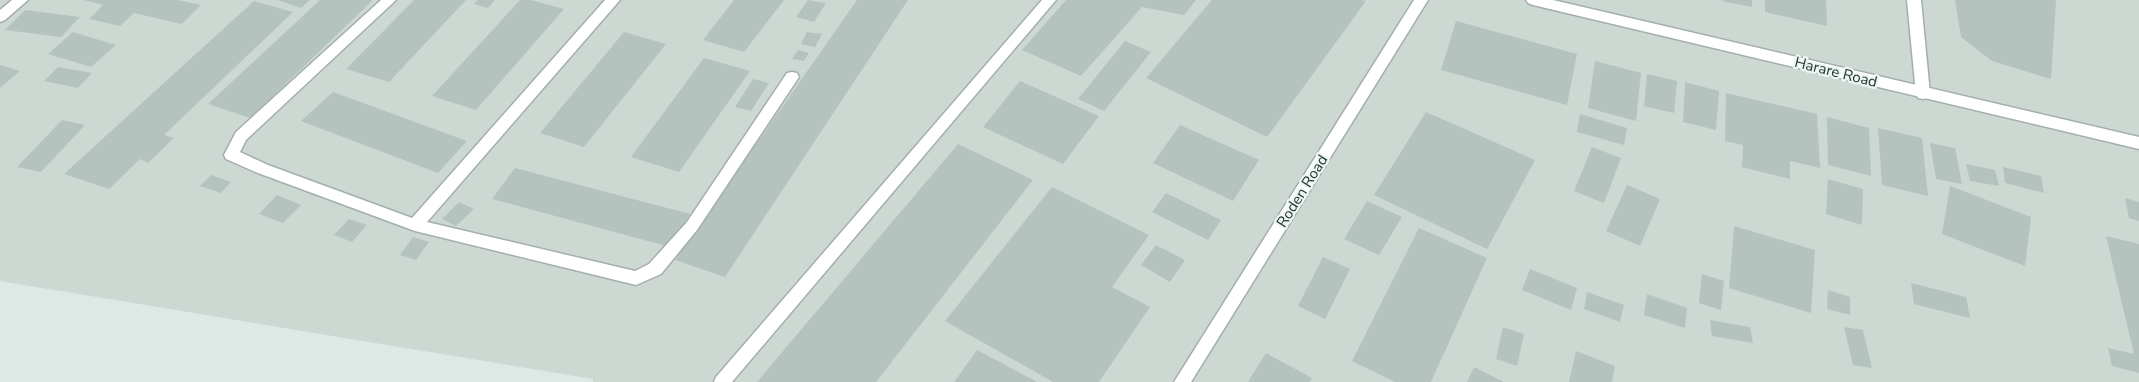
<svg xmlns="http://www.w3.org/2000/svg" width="2139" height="382" font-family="'Nunito Sans',sans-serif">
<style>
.built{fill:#cdd8d3}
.building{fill:#b4c3bd}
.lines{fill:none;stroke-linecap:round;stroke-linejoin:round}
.lane-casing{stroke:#a2afaa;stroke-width:3}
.street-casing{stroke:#a2afaa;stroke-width:3}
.lane{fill:#fff;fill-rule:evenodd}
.street{fill:#fff;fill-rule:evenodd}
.labels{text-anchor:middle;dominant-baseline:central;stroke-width:4.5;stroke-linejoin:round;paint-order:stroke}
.street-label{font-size:15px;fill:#213730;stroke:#eef6f2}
</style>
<rect width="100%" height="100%" fill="#dee8e4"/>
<path class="built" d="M0,0H2139V382H593V379L0,281Z"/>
<path class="building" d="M83,0H177L201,5L182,24L134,13L120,26L89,19L103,5Z
M277,0H310L301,8Z
M320,0H373L250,118L208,104Z
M414,0H466L389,82L346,69Z
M478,0H495L488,8L474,4Z
M520,0H531L564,9L476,110L432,96Z
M734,0H784L744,52L703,40Z
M808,0L826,3L814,22L796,17Z
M857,0H908L725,277L675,260Z
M1066,0H1196L1184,15L1142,7L1081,76L1022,50Z
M1212,0H1361L1366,1L1267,137L1146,78Z
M1722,0H1752V7L1722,1Z
M1765,0H1826L1827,26L1765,12Z
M1955,0H2056L2051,79L1992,61L1961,37Z
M254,1L293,12L164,135L174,138L148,163L140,159L109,189L64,174Z
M25,10L80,17L61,37L5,30Z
M1456,21L1577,54L1567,105L1441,70Z
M73,32L116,45L91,67L48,54Z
M624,32L666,44L584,147L540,133Z
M807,32L822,34L815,47L801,44Z
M1125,41L1151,52L1104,111L1078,99Z
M798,50L809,53L804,61L792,59Z
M704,58L750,71L679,172L631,157Z
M1595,61L1641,73L1636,121L1588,108Z
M0,65L20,71L0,88Z
M58,67L92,73L78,88L44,81Z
M1647,74L1677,81L1674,113L1644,106Z
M753,79L769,83L751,111L735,107Z
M1020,81L1099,116L1063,164L983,127Z
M1685,82L1719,91L1716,130L1683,122Z
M333,92L467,141L438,173L301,121Z
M1726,93L1817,114L1820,168L1790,161V179L1742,167L1743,145L1725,141Z
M1426,112L1535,160L1487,249L1374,195Z
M1580,114L1627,128L1624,145L1577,132Z
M1827,117L1869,128L1871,176L1828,165Z
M62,120L85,125L41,172L17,167Z
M1180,125L1259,160L1233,201L1153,163Z
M1878,128L1922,138L1928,196L1882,185Z
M1930,143L1955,148L1962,184L1936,179Z
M958,144L1033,180L876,382H757Z
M1592,147L1621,158L1604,203L1574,191Z
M1966,164L1995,170L1999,186L1970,181Z
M2003,167L2041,176L2044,193L2005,183Z
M515,168L690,214L670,247L492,199Z
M211,175L231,182L221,193L200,186Z
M1828,179L1863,189L1862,225L1826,214Z
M1627,185L1660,199L1640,246L1606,231Z
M1950,186L2031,217L2025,266L1942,234Z
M1052,187L1149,235L1112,287L1150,307L1099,382H1053L945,321Z
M1166,193L1221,220L1208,240L1152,212Z
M277,195L301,205L283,223L259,214Z
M2125,198L2139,202V221L2129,218Z
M1367,201L1402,217L1379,255L1344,239Z
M459,202L474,209L456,226L442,219Z
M349,219L367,225L352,242L334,235Z
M1734,226L1815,250L1811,313L1729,288Z
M1419,228L1487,258L1431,382H1395L1352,361Z
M2106,236L2139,244V373L2112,366L2108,348L2134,354Z
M413,237L429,242L416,260L400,255Z
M1156,245L1185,260L1170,282L1141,265Z
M1323,257L1350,269L1325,319L1298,306Z
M1530,269L1577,288L1571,310L1522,290Z
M1702,274L1724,281L1721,310L1699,303Z
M1911,283L1966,297L1970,318L1914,304Z
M1828,290L1850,297V315L1827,309Z
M1587,292L1624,305L1620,322L1584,309Z
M1647,294L1687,308L1685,328L1644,315Z
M1710,320L1750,327L1753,343L1712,336Z
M1503,327L1524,334L1517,366L1496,359Z
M1844,327L1863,330L1872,368L1853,365Z
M977,350L1037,382H954Z
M1576,351L1615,366L1612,382H1569Z
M1266,353L1312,378L1310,382H1248Z
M1474,367L1504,382H1467Z"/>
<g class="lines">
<defs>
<path id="lane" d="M12,0H28L5,20L0,22V10Z
M381,0H396L246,140L240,152L268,165L412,218L605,0H620L427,222L635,271L649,264L687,222L787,73L792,72L797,73L799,77L697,230L661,274L636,285L415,231L258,173L226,159L224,155L236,132Z
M1042,0H1056L732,382H714L716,377Z
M1907,0H1921L1930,94L1928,98L1923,99L1918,98L1916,94Z"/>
<path id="street" d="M1414,0H1428L1191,382H1174Z
M1526,0H1553L2139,137V149L1533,5L1528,3Z"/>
</defs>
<use href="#lane" class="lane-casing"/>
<use href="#street" class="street-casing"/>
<use href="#lane" class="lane"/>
<use href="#street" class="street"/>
</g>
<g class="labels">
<g class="street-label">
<text transform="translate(1836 72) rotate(14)">Harare Road</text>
<text transform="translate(1302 191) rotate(-58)">Roden Road</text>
</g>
</g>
</svg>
